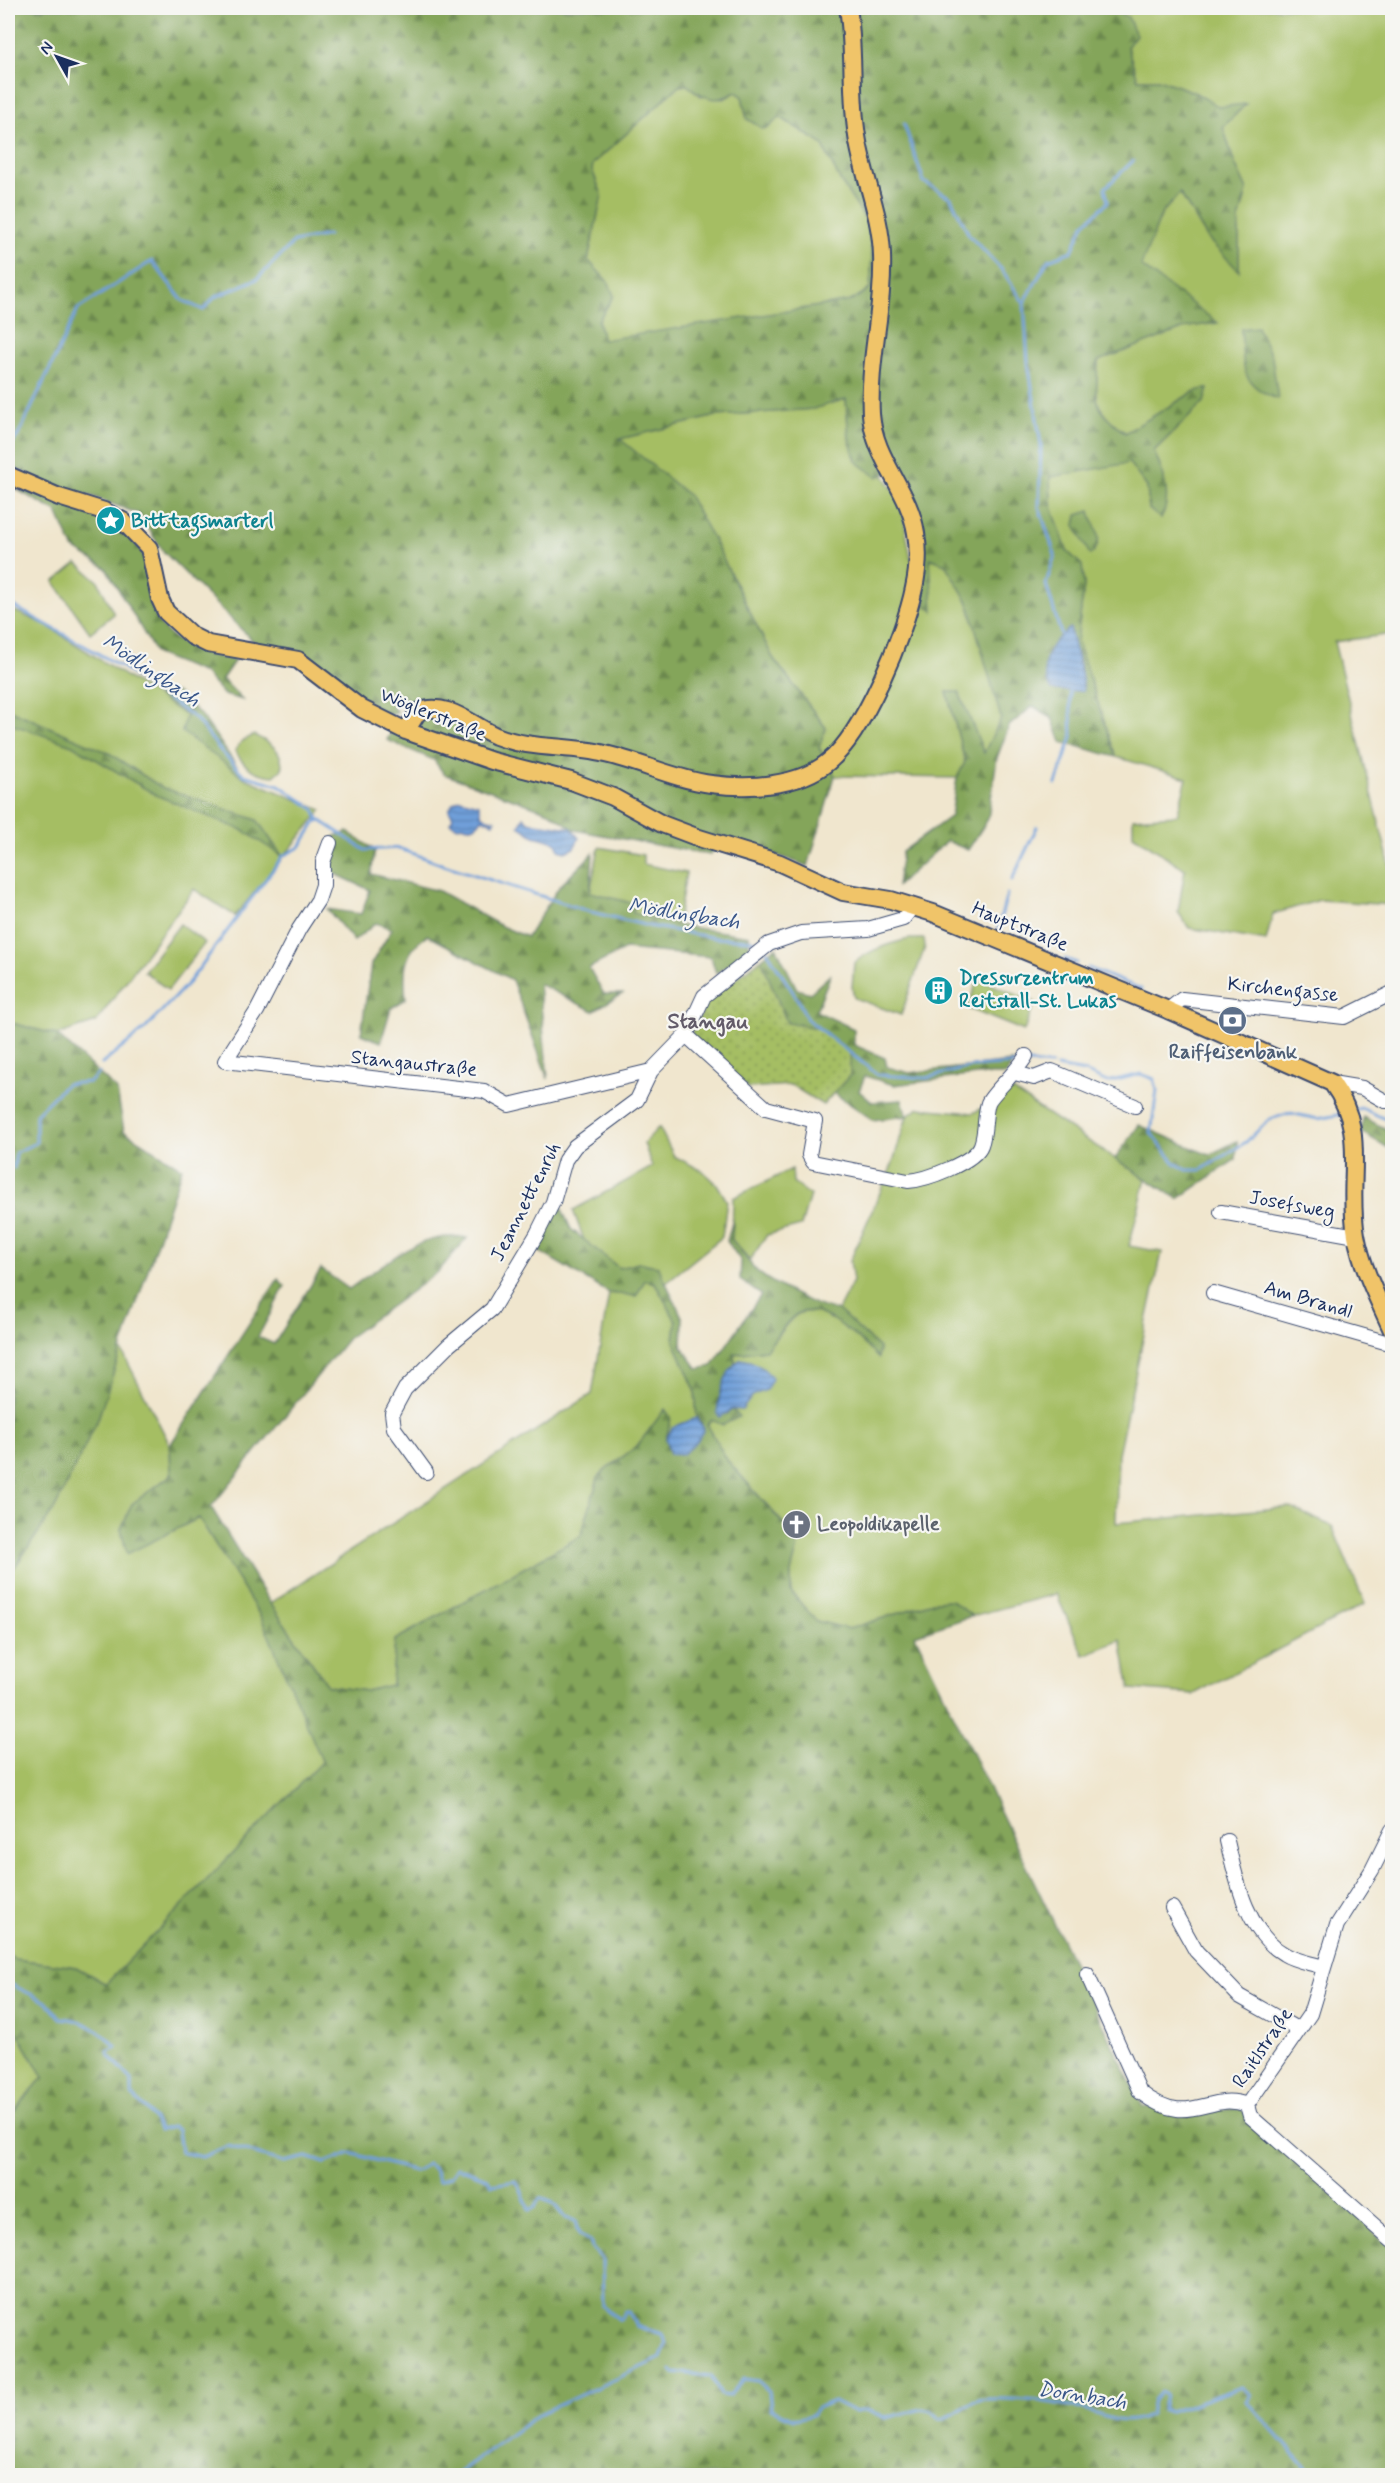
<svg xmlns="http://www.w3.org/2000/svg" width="1400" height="2483" font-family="Mynerve,sans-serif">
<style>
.grass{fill:#a5be64;stroke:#607661;stroke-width:1.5}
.forest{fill:url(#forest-firs);stroke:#506a5c;stroke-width:1.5;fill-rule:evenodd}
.park{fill:url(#park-dots);stroke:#607661;stroke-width:1.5}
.water{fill:url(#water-rules);stroke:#46679c;stroke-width:1.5}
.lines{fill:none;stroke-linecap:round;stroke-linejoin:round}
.stream{stroke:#709fd9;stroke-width:3}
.minor-casing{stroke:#3b4a6f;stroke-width:16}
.major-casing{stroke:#3b4a6f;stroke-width:20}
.minor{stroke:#fff;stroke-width:14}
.major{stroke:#f0c469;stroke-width:16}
.labels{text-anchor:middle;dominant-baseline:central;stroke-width:4.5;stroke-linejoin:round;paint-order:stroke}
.culture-label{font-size:20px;font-weight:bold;fill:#0d838f;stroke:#f6f6f2;text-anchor:start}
.street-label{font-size:20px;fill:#1b2f5e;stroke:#f6f6f2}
.service-label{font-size:20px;font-weight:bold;fill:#4e5e75;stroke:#f6f6f2}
.worship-label{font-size:20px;font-weight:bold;fill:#5b616d;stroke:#f6f6f2;text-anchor:start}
.water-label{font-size:21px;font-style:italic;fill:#395689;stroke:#f6f6f2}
.quarter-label{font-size:22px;font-weight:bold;fill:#625b69;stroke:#f6f6f2}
</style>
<defs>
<pattern id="forest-firs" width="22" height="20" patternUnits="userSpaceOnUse" patternTransform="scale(1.5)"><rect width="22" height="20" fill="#84a55a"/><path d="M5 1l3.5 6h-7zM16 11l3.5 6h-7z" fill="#6b874e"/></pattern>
<pattern id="park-dots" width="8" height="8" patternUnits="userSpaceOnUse" patternTransform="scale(1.5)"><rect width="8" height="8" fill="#a5be64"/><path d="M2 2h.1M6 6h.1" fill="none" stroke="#869b56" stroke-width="1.8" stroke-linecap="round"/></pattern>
<pattern id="water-rules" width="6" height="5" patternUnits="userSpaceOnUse" patternTransform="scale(1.5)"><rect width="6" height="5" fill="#709fd9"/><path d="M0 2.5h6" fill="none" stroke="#5b82b3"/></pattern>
</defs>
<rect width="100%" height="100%" fill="#f6f6f2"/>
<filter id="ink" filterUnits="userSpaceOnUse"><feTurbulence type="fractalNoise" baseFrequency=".0167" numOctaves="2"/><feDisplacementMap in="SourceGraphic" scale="12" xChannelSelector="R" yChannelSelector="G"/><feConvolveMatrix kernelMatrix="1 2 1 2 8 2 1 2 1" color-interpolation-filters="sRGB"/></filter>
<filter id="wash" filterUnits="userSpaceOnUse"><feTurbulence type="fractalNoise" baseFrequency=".008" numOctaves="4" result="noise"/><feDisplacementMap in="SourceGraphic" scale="24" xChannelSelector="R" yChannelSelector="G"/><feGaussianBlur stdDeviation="1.35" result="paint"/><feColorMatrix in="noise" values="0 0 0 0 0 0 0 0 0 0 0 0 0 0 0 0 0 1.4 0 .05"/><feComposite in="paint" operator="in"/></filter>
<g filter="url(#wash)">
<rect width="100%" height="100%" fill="#f0e6ce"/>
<path class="grass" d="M1107,8H1392V634L1334,642L1392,874V905L1320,900L1273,914L1266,941L1189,928L1178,912L1185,869L1133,835V818L1177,815L1187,778L1116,757L1077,641L1084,585L1082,566L1067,551L1051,504L1050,477L1129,462L1147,487L1149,509L1161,518L1164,476L1154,451L1204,402L1207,389L1195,391L1126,433C1091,406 1096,402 1098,361L1188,327L1217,323L1140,266L1162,213L1180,193L1208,239L1239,270V220L1247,190L1234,162L1223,127L1245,105L1219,108L1194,92L1158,79H1138L1127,47L1128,17Z
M687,85L701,96L724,99L736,92L742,96L747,119L769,127L780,117L822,144L841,182L868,223L872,256L870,289L851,301L602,341L588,260L602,195L592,170L593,164L679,86Z
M846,399L849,439L883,474L896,494L903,514L911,559C922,558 938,556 946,566C976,599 989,675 1001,718L984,754L959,693L947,692L965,762L957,778L835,776L819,747L826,728L773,658L712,537L619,439L716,416L813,409Z
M77,563L98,581L114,614L90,633L54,582Z
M8,608L46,625L186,715L245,778L322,810L235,916L194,889L96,1022L57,1035L8,1022Z
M254,735C270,743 283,749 282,769L274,776C256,775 243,767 235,750L242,741Z
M599,847L643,855V864L686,873L677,925L633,913L634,904L590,892Z
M180,924L205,943L168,990L144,971Z
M909,939H924L925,947L901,1015L854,998L852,987L854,963C871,949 888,944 909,939Z
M978,979L1035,1002L1024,1031L967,1008Z
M1013,1091L1146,1179L1129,1246L1162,1252L1118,1454L1116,1523L1289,1507L1332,1526L1365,1604L1194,1694L1130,1689L1121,1640L1084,1655L1056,1594L972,1616L951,1600L936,1601L849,1629L816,1621L791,1592V1572L799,1541L727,1460L707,1424L711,1420L738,1416L733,1409L742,1410L752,1396L741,1359L735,1363L734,1354L766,1350C774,1341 789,1318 798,1314C822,1302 863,1341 878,1357L879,1348L838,1310L853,1281L850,1261L892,1165L907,1116L919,1108L973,1113Z
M659,1127L674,1156L703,1171L717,1184L727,1201L722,1237L664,1284L658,1266L639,1263L619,1268L584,1240L573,1210L652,1167L644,1143Z
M792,1169L793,1182L810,1195L801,1226L767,1235L750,1260L732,1240L733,1198Z
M645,1280L655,1283L676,1321L674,1341L695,1390L697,1418L673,1427L666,1439L671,1418L665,1410L637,1446L599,1475L581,1536L395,1640L392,1685L366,1691L328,1686L270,1603L592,1394L609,1293L636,1296Z
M120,1347L170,1445L171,1475L132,1504L121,1529L127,1553L199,1518L261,1617L323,1761L106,1984L76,1967L14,1959L8,1954V1577L55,1508L98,1419Z
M8,2016L43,2077L8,2119Z"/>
<path class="forest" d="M8,8H1107L1128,17L1136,35L1127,47L1138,79H1158L1194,92L1219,107L1246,104L1223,127L1234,162L1247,190L1239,220V271L1208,239L1180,193L1162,213L1141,266L1218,323L1188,327L1098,361C1096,402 1091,406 1125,433L1195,391L1208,389L1204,402L1154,451C1163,473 1173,497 1161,519L1149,509L1147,487L1129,463L1050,477L1051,504L1067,551L1082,565L1084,585L1077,641L1116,757L1061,742L1052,718L1033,706L1009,726L997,758L988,819L968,850L947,841L897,886L902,852L951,816L957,778L965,762L947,692H959L984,753L1001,718L968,602L945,564L930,558L933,611L926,605L897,469L877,477L856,461L849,439L846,399L813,409L716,416L620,439L688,495L712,537L773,658L826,728L819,748L835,776L808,866L722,836L710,855L575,830L549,812L444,774L434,760L387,740L405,707L398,700L391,706L397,712L390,714L382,712C346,686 306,647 260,648L163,551L139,514L94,497L48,484L8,465ZM687,85C705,99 716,104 736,92L742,96L747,119L763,129L769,127L780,117L822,144L841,182L868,223L872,256L870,289L851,301L603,340L598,321L614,296L609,283L588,260L602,195L592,170L593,164L679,86ZM1070,628L1074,651L1080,661L1083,690H1052Z
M1257,327L1272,357L1278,399C1238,385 1244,366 1241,329Z
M12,487C54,502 109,513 139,548C146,556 147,573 148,583C150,592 150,602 153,610C163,643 206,656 235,660L222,679L243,700L224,695L204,673L156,654L106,568L73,548L57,512Z
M1090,511C1094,529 1107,541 1090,555L1075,525L1077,515Z
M176,692L202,716L245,778L182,732L186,715L157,696Z
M8,709L109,753L161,787L257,820L283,857L244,831L156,795L72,745L8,723Z
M348,832L375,850L371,874L439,891L501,926L527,937L559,887L593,853L590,892L635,904L633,913L677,925L749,936V951L716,973L711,957L625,949L589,968L604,994H622L593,1011L539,984L548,1079L512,980L427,935C403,952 403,971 406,999L391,1008L381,1042L361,1034L371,964L392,929L376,923L354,941L327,909L361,914L370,890L329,871L335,836Z
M776,947L797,989L810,993L831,974L816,1011L854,1029V1045L885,1058L887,1067L909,1073L1013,1062L1006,1075H977L894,1085L865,1076L859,1091L872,1102L902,1100L907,1116L873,1120L834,1093L850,1075L817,1028L787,1023L761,959Z
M8,1022L57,1035L117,1090L124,1131L182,1168L98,1419L55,1508L8,1577Z
M1363,1117L1392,1132V1150L1361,1132Z
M1139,1125L1209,1155L1237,1141L1236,1159L1178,1199L1115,1159Z
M559,1203L571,1229L619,1268L639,1263L658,1266L683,1319L682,1347L698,1369L712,1366L761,1295L740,1280L741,1261L727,1241L733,1219L732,1240C741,1250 747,1260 755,1269C764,1280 825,1312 838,1310L879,1348L878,1358C864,1343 820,1300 797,1314C786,1321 775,1339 766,1350L734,1354L735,1363L718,1402L727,1414L733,1409L739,1417L723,1425L712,1420L707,1424L727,1460L799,1542L791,1572V1592L816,1621L849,1629L936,1601L951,1600L972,1616L915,1635L1143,2107L1241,2109L1392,2249V2475H9L8,2119L43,2077L8,2016V1954L14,1959L76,1967L106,1984L322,1761L261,1617L199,1518L127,1554L121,1529L132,1504L171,1475L170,1445L278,1279L285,1286L258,1337L274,1344L321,1269L349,1289C385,1264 420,1230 467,1238L438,1272L349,1337L211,1507L270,1603L328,1686L366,1691L392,1685L395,1640L581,1536L599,1475L637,1446L665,1409L671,1418L666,1439L702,1423L697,1418L695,1390L674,1341L676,1321L655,1283L645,1280L636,1296L609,1293L535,1249Z"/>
<path class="park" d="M761,959L787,1023L817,1028L850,1053V1075L823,1105L791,1085L748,1088L691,1034L708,1001Z"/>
<path class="water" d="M1070,628C1073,650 1083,668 1083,691L1052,690C1036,666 1049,643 1070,628Z
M460,799L479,804L482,816L495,820L494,823L482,819C476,827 471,829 462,825L458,827L450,823L453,817L449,810L453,803Z
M524,817L528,822L571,828L579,838L574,848L565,852L559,850L556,842L534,836L519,826Z
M741,1359C752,1360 767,1369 772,1379L766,1390L752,1396L742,1410L733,1409L720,1417L717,1413C719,1395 725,1370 741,1359Z
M697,1418L704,1429L697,1441L682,1455L670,1454L666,1439L673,1427Z"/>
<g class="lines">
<path class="stream" d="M904,124L924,182L951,198L969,235L1002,270L1024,303L1028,362L1041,445L1039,507L1055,555L1046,584L1061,634
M1024,303L1048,260L1072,251L1084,224L1108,202L1105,188L1133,161
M8,449L19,434L78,309L152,261L182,300L203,310L215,297L257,279L294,242L328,235
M8,603L122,667L196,719L221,751L244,775L279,785L314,809L318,819L365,850L398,848L444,865L591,912L649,926L716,938L752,940L759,945
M1056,784L1072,737L1070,691
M1012,880L1037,827
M998,928L1007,894
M767,951L798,1000L807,1019L878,1075L926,1078L971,1067L1015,1064
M1065,959L1077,963
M1088,968L1141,989
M1028,1063L1051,1065
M102,1064L145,1029L189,982L283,856L300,847L318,819
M1057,1067L1085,1072L1107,1082L1141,1074L1154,1079L1157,1090L1151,1133L1175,1163L1187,1170H1201L1246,1142L1270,1119L1290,1113L1318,1119L1343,1114
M1352,1111L1361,1108L1392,1122
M14,1168L16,1152L36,1143V1114L66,1084L90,1082L99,1073
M8,1177L10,1175
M8,1983L47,2002L60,2018C83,2019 101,2030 116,2047L108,2052L109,2055L132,2080V2095C142,2105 155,2116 159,2130L173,2127L178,2130L181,2152L202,2157L228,2146L284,2162L307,2157L325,2163L350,2153L415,2171L428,2164L434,2169L439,2181L451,2176L457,2167L487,2178L492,2185L516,2181L520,2187L529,2210L534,2208L540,2198L553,2203L565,2218L575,2221L579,2235L590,2241L592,2248L602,2259L603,2306L620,2320L626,2311H629L636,2326L662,2334L666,2343L661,2358L539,2414L454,2476
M671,2370L673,2372L711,2376L721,2395L729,2396L744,2379L758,2381L769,2391L771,2409L794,2419L812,2415L817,2408L834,2401L855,2412L866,2410L885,2418L922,2409L931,2411L940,2419C957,2417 968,2399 986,2399C1013,2398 1044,2401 1070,2406C1099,2413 1122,2430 1150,2414L1153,2400L1160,2392L1165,2395L1162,2410L1170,2412L1242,2387L1251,2395L1247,2401L1310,2472L1322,2476"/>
</g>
</g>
<g filter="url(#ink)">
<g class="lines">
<defs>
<path id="minor" d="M330,843L323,862V885L318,900L299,929L257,1011L225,1061L484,1091L509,1105L651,1071L686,1035L704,996L769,944L801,933L868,929L903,919L913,906
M1168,1010L1182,999L1344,1017L1392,993
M686,1035L766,1108L815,1121L809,1155L813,1162L908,1181C926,1180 975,1162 981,1145C986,1132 984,1116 988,1103C991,1094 1018,1071 1026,1056
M1015,1073L1034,1078L1052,1071L1135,1106
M1332,1083L1362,1088L1385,1101H1392
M1221,1212L1356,1236
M1213,1293L1392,1344
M426,1472L394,1428L392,1413L405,1389L449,1345L492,1309L537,1234L553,1202L565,1160L575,1146L637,1100L651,1071
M1392,1830L1372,1870L1337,1925L1310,2014L1247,2105L1250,2116L1392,2241
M1227,1841C1236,1879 1247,1933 1284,1954C1295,1961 1311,1963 1323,1967
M1172,1908L1196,1951L1239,1996L1299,2030
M1087,1974L1140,2092C1190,2131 1208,2090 1247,2105"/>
<path id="major" d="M8,475L59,497L104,511L123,521L149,548L160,599L166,612L192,636L208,644L298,660L362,709L406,731L492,761L571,781L613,797L662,824L699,838L780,863L843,892L891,900L933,913L1168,1010L1332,1083C1369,1133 1346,1177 1356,1235C1362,1268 1378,1299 1392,1330
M406,731L418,712C447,700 471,725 496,736C531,750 569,745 605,754C641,762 674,779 711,784C748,789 798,787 828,762C864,733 905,633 914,588C918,570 919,551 916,533C909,489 874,459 871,414C868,361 884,309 882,255C881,215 863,176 857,136C850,93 855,50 848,8"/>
</defs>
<use href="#minor" class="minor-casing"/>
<use href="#major" class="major-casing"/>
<use href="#minor" class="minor"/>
<use href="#major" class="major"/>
</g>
</g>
<defs>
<symbol id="sight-disc" viewBox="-11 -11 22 22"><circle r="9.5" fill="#0f9aa8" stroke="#f6f6f2"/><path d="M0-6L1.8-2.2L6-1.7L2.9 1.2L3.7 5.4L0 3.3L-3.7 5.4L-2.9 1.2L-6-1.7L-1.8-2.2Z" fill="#fff"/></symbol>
<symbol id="building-disc" viewBox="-11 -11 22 22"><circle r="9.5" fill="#0f9aa8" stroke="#f6f6f2"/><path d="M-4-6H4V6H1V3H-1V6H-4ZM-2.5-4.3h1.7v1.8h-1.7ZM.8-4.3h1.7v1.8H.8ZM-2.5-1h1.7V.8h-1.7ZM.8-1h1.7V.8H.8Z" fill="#fff"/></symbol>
<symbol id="bank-disc" viewBox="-11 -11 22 22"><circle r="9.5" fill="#5c6f8a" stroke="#f6f6f2"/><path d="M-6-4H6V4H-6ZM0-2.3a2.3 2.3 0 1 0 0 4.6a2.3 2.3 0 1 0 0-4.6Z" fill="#fff"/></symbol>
<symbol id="church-disc" viewBox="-11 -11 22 22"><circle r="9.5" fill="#6b7280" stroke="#f6f6f2"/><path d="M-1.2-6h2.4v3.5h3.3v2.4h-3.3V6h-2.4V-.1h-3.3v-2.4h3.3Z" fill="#fff"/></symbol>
</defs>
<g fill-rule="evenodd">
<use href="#sight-disc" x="94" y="504" width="33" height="33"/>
<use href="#building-disc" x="922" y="974" width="33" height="33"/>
<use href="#bank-disc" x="1216" y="1004" width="33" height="33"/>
<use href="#church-disc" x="780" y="1508" width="33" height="33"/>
</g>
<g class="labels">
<g class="culture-label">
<text x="131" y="521">Bitttagsmarterl</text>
<text x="959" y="978">Dressurzentrum<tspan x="959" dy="23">Reitstall-St. Lukas</tspan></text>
</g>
<g class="street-label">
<text transform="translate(433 715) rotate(22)">Wöglerstraße</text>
<text transform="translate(1020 927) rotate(22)">Hauptstraße</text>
<text transform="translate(1283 990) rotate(6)">Kirchengasse</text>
<text transform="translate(414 1064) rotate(6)">Stangaustraße</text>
<text transform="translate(526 1202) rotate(-63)">Jeannettenruh</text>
<text transform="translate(1292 1205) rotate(10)">Josefsweg</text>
<text transform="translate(1308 1300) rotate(16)">Am Brandl</text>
<text transform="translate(1263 2048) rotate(-56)">Raitlstraße</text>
</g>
<g class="service-label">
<text x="1233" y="1052">Raiffeisenbank</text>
</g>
<g class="worship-label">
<text x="817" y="1524">Leopoldikapelle</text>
</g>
<g class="water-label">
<text transform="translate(151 671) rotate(34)">Mödlingbach</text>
<text transform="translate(684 914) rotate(9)">Mödlingbach</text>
<text transform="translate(1082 2396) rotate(9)">Dornbach</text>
</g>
<g class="quarter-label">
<text x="708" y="1022">Stangau</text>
</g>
</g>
<rect width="1400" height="2483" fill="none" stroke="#f6f6f2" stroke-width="30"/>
<g transform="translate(57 57) rotate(310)" stroke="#f6f6f2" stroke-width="4.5" paint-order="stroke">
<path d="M0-4.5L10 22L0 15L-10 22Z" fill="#1b2f5e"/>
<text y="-9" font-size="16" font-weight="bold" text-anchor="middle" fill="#1b2f5e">N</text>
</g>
</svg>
